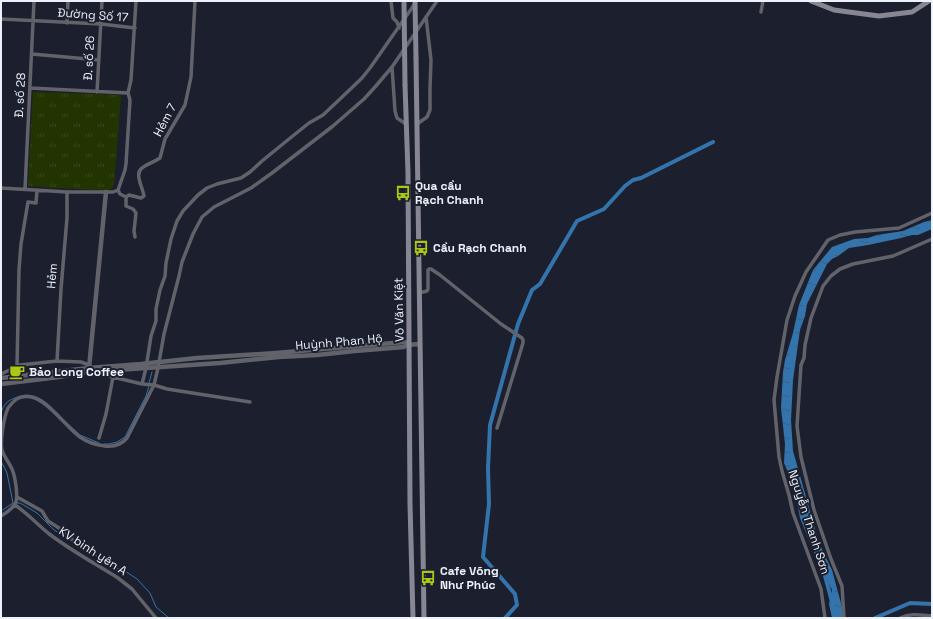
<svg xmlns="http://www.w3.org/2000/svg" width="933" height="619" font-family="'Space Grotesk',sans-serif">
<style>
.grass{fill:url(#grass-tufts)}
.water{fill:url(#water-ripples)}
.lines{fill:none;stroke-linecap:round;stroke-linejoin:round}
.stream{stroke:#3374ad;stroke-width:1}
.canal{stroke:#3374ad;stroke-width:4}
.minor{stroke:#62626a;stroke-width:3.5}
.tertiary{stroke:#62626a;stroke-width:4.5}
.secondary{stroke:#878794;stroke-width:5}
.secondary-bridge{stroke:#878794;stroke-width:5}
.labels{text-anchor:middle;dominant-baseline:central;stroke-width:4;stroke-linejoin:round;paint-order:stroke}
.street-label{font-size:12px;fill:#edf1fb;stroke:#1c202e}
.poi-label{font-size:12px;font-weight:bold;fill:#edf1fb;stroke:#1c202e;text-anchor:start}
</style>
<defs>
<pattern id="grass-tufts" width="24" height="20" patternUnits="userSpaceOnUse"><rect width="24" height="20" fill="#223500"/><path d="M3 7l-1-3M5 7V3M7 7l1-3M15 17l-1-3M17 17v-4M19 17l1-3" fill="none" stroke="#384919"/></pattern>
<pattern id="water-ripples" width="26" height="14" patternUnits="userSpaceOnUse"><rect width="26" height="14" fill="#3374ad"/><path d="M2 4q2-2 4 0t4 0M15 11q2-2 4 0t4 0" fill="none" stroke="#3d5e7c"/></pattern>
</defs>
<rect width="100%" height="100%" fill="#1c202e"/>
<path class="grass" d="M33,92L121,95L114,185L109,191L28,186Z"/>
<path class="water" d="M932,220V229L918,235H912L901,238L868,245L849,248L838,256L832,259L827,264L807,304L805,316L800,330L793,380L791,420L793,451L819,543L832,570L842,607L843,618H832L829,604L832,590L815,555L800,518L796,496L791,479L784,463L785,444L781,408L783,372L785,360L793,333L799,305L813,270L832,247L854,239L868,238L877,235L903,231L924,222Z"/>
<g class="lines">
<path class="stream" d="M149,383L152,372
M1,413C4,404 7,401 15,398C34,389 48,403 60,416
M68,424L80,435L99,443
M104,444H109L117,442L125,437L146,396L149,386
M1,461L7,473L13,503L1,511
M17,503H20L37,513L54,530L97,556L112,567L125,571L137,579L150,593L156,607L169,618"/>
<path class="canal" d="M824,572L832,602
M505,618L517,605L515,594L483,557L489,504L488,468L490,425L518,324L532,290L540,284L577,221L604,209L625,186L633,180L641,178L713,142
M875,618L910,603L932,604"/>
<path class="minor" d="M391,1L393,18L397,22L399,28
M761,12L763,1
M1,19L101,24L135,28
M67,23L68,1
M32,54L99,60
M392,67L395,111L397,118L406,124
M30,88L128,93
M97,92L102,1
M128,93L131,80L136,1
M417,124L427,117L430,110V88L431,60L426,17
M1,188L67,192H113L118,190L125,170L126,164L130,100L128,93
M25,189L34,1
M118,190L120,194L126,197
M135,237L134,231L136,213L133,209L126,206V197L129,195L141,198L144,196C143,188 134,174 142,168C147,164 154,162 160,158L165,139L185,105L191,77L195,1
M419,293L427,291L428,289V270L429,269H431L440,275L501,324L522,338L523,340V343L497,428
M57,361L61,289L67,218V192
M17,366L19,270L21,244L28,202L36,203L37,190
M90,373L113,377L142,384L146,368L151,336L156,321V309L160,290L165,276L166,263L171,239L177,221L183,211L198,195L207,188L217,184L241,178L250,172L262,161L289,139L309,123L323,115L340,99L362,78L370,68L414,5
M1,374L20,365L57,361L81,362L89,365
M142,384L154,385L167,389L250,402
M99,438L106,414L113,377
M17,497L42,511L48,521L59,528L72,539
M15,505C27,513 37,524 48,533C70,550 94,563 118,578L132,589L156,618
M1,516C6,513 12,509 15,504C19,498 15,476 12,469C9,462 4,457 2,450C0,440 4,417 8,408C11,404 14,400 19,398C42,389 63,425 80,437C87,442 97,445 105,446C114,447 121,445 127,438L154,385L158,368L164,334L179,276L182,262L193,234L202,217L214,207L251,188L272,173L333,126L364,99L375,87L392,67L437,1
M825,618L821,589L793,513L789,495L782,471L779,457L774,400L777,377L787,320L795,296L806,272L828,240L840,235L855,232L899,228L932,213
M844,618L842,586L831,559L814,510L801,457L797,426L801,365L804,358L805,345L811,318L823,286L831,276L840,269L853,264L893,256L932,239
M900,618C911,613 920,615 932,616"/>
<path class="tertiary" d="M89,368L106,192
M1,378L89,368L141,364L197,358L276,353L405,342L407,345
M1,384L59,377L87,372L220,363L279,357L317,355L355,351L404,347L407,345L420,344"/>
<path class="secondary" d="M811,1L834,10L879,16L912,12L929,1
M416,58L424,618
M405,85L408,173L410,504L413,618"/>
<path class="secondary-bridge" d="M404,1L405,85
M415,1L416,58"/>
</g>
<defs>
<symbol id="bus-bare" viewBox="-9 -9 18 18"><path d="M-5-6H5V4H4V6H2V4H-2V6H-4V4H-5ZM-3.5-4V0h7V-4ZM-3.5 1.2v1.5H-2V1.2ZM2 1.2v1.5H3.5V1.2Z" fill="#abc614" stroke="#1c202e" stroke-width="2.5" paint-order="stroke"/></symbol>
<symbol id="cafe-bare" viewBox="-9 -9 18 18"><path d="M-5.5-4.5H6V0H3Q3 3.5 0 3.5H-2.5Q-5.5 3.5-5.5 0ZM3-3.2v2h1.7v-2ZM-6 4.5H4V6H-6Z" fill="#abc614" stroke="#1c202e" stroke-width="2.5" paint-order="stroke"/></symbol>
</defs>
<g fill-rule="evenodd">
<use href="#bus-bare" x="392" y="182" width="22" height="22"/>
<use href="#bus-bare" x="410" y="237" width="22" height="22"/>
<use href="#cafe-bare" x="6" y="361" width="22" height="22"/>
<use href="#bus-bare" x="417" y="567" width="22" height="22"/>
</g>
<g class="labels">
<g class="street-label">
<text transform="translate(93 15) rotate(4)">Đường Số 17</text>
<text transform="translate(89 58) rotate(-87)">Đ. số 26</text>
<text transform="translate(20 95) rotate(-87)">Đ. số 28</text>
<text transform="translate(165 120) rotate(-62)">Hẻm 7</text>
<text transform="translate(52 276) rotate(-85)">Hẻm</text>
<text transform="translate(399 310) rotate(-91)">Võ Văn Kiệt</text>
<text transform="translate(339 342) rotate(-5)">Huỳnh Phan Hộ</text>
<text transform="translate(809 522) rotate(72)">Nguyễn Thanh Sơn</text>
<text transform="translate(93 551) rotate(33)">KV bình yên A</text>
</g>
<g class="poi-label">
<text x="415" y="186">Qua cầu<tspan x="415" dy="14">Rạch Chanh</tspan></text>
<text x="433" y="248">Cầu Rạch Chanh</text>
<text x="29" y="372">Bảo Long Coffee</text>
<text x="440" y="571">Cafe Võng<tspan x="440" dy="14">Như Phúc</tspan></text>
</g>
</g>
<rect width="933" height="619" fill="none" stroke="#edf1fb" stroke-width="4"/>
</svg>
